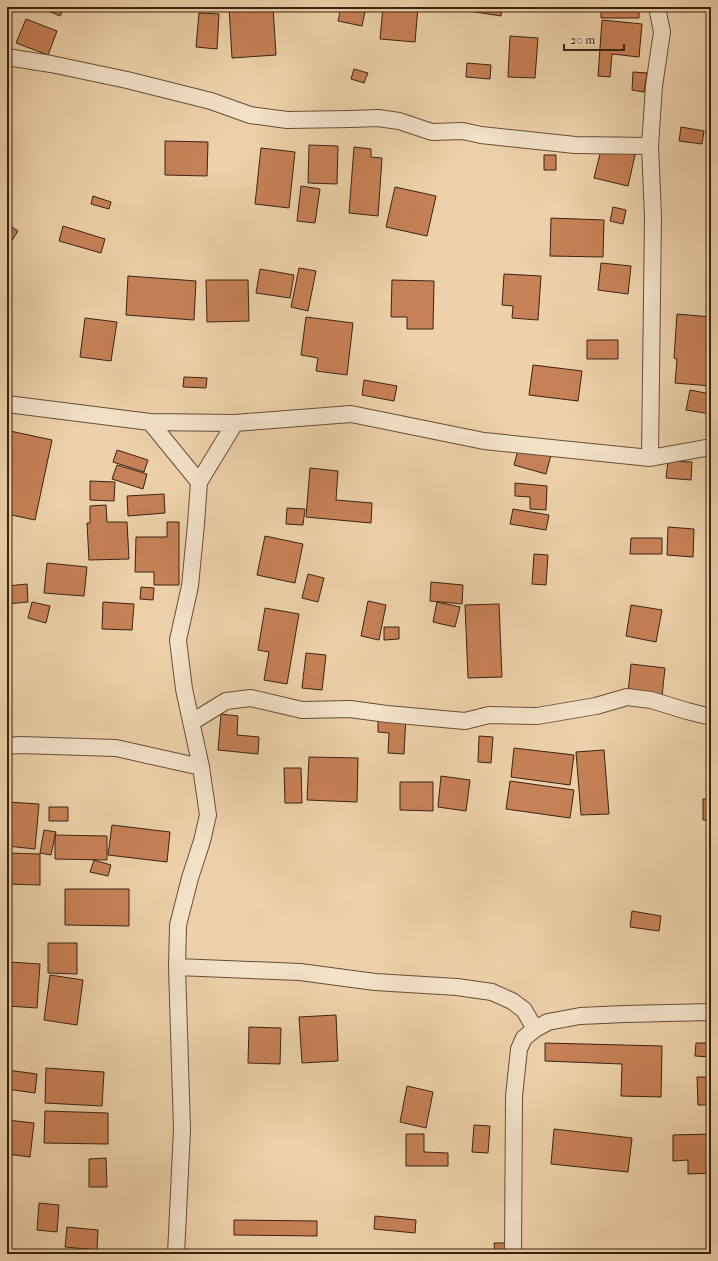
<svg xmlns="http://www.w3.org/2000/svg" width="718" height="1261" font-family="'IM FELL French Canon',serif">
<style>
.building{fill:#c78156;stroke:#3a2213}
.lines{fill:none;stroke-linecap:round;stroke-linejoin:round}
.minor-casing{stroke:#674e39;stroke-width:18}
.minor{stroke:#f3e1c8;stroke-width:16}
</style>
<rect width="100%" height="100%" fill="#edd1aa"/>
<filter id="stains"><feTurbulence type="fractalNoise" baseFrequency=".005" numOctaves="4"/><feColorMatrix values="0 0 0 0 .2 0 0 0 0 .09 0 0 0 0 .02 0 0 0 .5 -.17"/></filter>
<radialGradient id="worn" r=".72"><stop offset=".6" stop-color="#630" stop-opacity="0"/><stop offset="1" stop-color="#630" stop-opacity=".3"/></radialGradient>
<path class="building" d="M44,7H64L60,16L44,9Z
M229,7H273L276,55L232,58Z
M341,7H366L362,26L338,21Z
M383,7H418L415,42L380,39Z
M469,7H502L501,16L469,11Z
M601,7H639V18H601Z
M199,13L219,14L217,49L196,47Z
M26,19L57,31L48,55L16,43Z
M602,20L642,24L639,57L612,54L610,77L598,76Z
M510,36L538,38L535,78L508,77Z
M467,63L491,65L490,79L466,77Z
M354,69L368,73L364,83L351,79Z
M633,72L647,73L644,92L632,90Z
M681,127L704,131L702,144L679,141Z
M706,131H711V147L707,148Z
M617,137L638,142L628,186L594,178L601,150L613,153Z
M165,141L208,142L207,176L165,175Z
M309,145L338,146L337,184L308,183Z
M354,147L371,149V157L382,158L378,216L349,213Z
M261,148L295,152L289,208L255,204Z
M544,155H556V170H544Z
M301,186L320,189L315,223L297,221Z
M395,187L436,196L427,236L386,227Z
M93,196L111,202L109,209L91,204Z
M613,207L626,210L623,224L610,221Z
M551,218L604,220L603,257L550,256Z
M7,224L18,231L11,242L7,240Z
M63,226L105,239L101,253L59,241Z
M601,263L631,266L628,294L598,290Z
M299,268L316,271L308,311L291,307Z
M260,269L294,275L290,298L256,293Z
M504,274L541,276L538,320L512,318L513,306L502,305Z
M128,276L196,281L194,320L126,315Z
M206,280H248L249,321L207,322Z
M392,280L434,281L433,329H407V317H391Z
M677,314L711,317V386L675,383L677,359L674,358Z
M306,317L353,323L347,375L316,371L318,358L301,355Z
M85,318L117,322L111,361L80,357Z
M587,340H618V359H587Z
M533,365L582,371L578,401L529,395Z
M184,377L207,378L206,388L183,387Z
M364,380L397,386L394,401L362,395Z
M690,390L711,394V414L686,410Z
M10,431L52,440L35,520L7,514V444Z
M519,446L551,455L546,474L514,465Z
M117,450L148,460L144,472L113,462Z
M668,461L692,462L691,480L666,478Z
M117,465L147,474L143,489L112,479Z
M310,468L338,471L336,500L372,503L371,523L306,517Z
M90,481L115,482L114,501L90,500Z
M515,483L547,486L546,510L530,509V497L515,496Z
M164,494L165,513L128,516L127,496Z
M106,505L107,522H127L129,559L89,560L87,523H90V506Z
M287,508L305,509L303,525L286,524Z
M513,509L549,515L546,530L510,524Z
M167,522H179V585H154V572H135L136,537H167Z
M668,527L694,529L693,557L667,555Z
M265,536L303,544L295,583L257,575Z
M631,538H662V554H630Z
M534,554L548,555L546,585L532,584Z
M711,561V602H709Z
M47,563L87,567L84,596L44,593Z
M308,574L324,578L318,602L302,598Z
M431,582L463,585L462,604L430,601Z
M27,584L28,602L7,604V586Z
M141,587L154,588L153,600L140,599Z
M368,601L386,605L379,640L361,636Z
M32,602L50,606L46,623L28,618Z
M103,602L134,604L132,630L102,629Z
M437,602L460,607L455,627L433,622Z
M499,604L502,677L468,678L465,605Z
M631,605L662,610L656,642L626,636Z
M265,608L299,614L287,684L264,680L269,652L258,650Z
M384,627H399V639L384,640Z
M306,653L326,655L322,690L302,688Z
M631,664L665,668L662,696L628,693Z
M221,714L238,716L237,735L259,737L258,754L218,750Z
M378,715L406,716L404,754L388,753L389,733L378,732Z
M479,736L493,737L491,763L478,762Z
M514,748L574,755L570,785L511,777Z
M604,750L609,814L581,815L576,752Z
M309,757L358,758L357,802L307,800Z
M284,768H301L302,803H285Z
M441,776L470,780L466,811L438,807Z
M510,781L574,790L570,818L506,809Z
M400,782H433V811L400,810Z
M703,799H711V820H703Z
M7,802L39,804L35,849L7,846Z
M49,807H68V821H49Z
M112,825L170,832L167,862L108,855Z
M44,830L56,832L51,855L40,853Z
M55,835L107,836V860L55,859Z
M7,853L40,854V885L7,884Z
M94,860L111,865L108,876L90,872Z
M65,889H129V926L65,925Z
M632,911L661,916L659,931L630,927Z
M48,943H77V974L48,973Z
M9,962L40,964L37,1008L7,1006Z
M50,975L83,980L77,1025L44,1020Z
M336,1015L338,1061L302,1063L299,1017Z
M249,1027L281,1028L280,1064L248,1063Z
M545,1043L662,1046L661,1097L621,1096L622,1064L545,1061Z
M696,1043H711V1057L695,1056Z
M46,1068L104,1072L102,1106L45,1103Z
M7,1070L37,1074L35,1093L7,1089Z
M697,1077H711V1105H698Z
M407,1086L433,1092L426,1128L400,1122Z
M45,1111L108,1113V1144L44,1143Z
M7,1120L34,1123L30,1157L7,1154Z
M474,1125L490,1126L488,1153L472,1152Z
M554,1129L632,1138L628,1172L551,1164Z
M406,1134H424V1152L448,1153V1166H406Z
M711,1134V1173L688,1174V1160L673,1161V1135Z
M106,1158L107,1187H89V1159Z
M39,1203L59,1205L57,1232L37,1230Z
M375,1216L416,1220L415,1233L374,1229Z
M234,1220L317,1221V1236L234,1235Z
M67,1227L98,1230L97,1250L65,1247Z
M494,1243H506V1254H495Z
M264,1250V1254H249V1251Z"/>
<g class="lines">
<defs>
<path id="minor" d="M7,57L51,64L127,80L211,101L250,115L287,120L351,119L378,118L399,121L432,132L463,131L481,135L575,145L650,146L653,216L650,458
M650,146L654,86L662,32L657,7
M7,404L150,422L235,423L351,414L484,441L650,458L711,447
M150,422L199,482
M192,722L226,701L251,698L302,710L350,709L387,714L465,721L489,715L537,716L596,706L627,697L651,700L687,711L711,717
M7,746L20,745L116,748L201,767
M177,967L300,972L375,982L457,987L492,992L512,1001L524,1010L535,1029
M176,1254L182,1129L177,967L178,925L190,878L202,841L208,815L201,767L184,689L178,640L190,586L196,524L199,482L235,423
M513,1254L514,1096L519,1049L524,1038L535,1029L548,1022L580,1016L625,1014L711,1012"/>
</defs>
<use href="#minor" class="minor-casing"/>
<use href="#minor" class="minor"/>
</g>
<rect width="718" height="1261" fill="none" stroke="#edd1aa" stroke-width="24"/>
<rect x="8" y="8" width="702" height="1245" fill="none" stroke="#3a2213" stroke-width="2"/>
<rect x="12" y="12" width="694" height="1237" fill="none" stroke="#3a2213"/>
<path d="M564 44v6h60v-6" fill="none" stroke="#3a2213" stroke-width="2"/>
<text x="570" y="44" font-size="12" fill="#3a2213" stroke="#f3e1c8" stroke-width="3" paint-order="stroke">20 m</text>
<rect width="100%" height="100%" filter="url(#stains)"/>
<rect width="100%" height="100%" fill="url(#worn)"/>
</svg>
